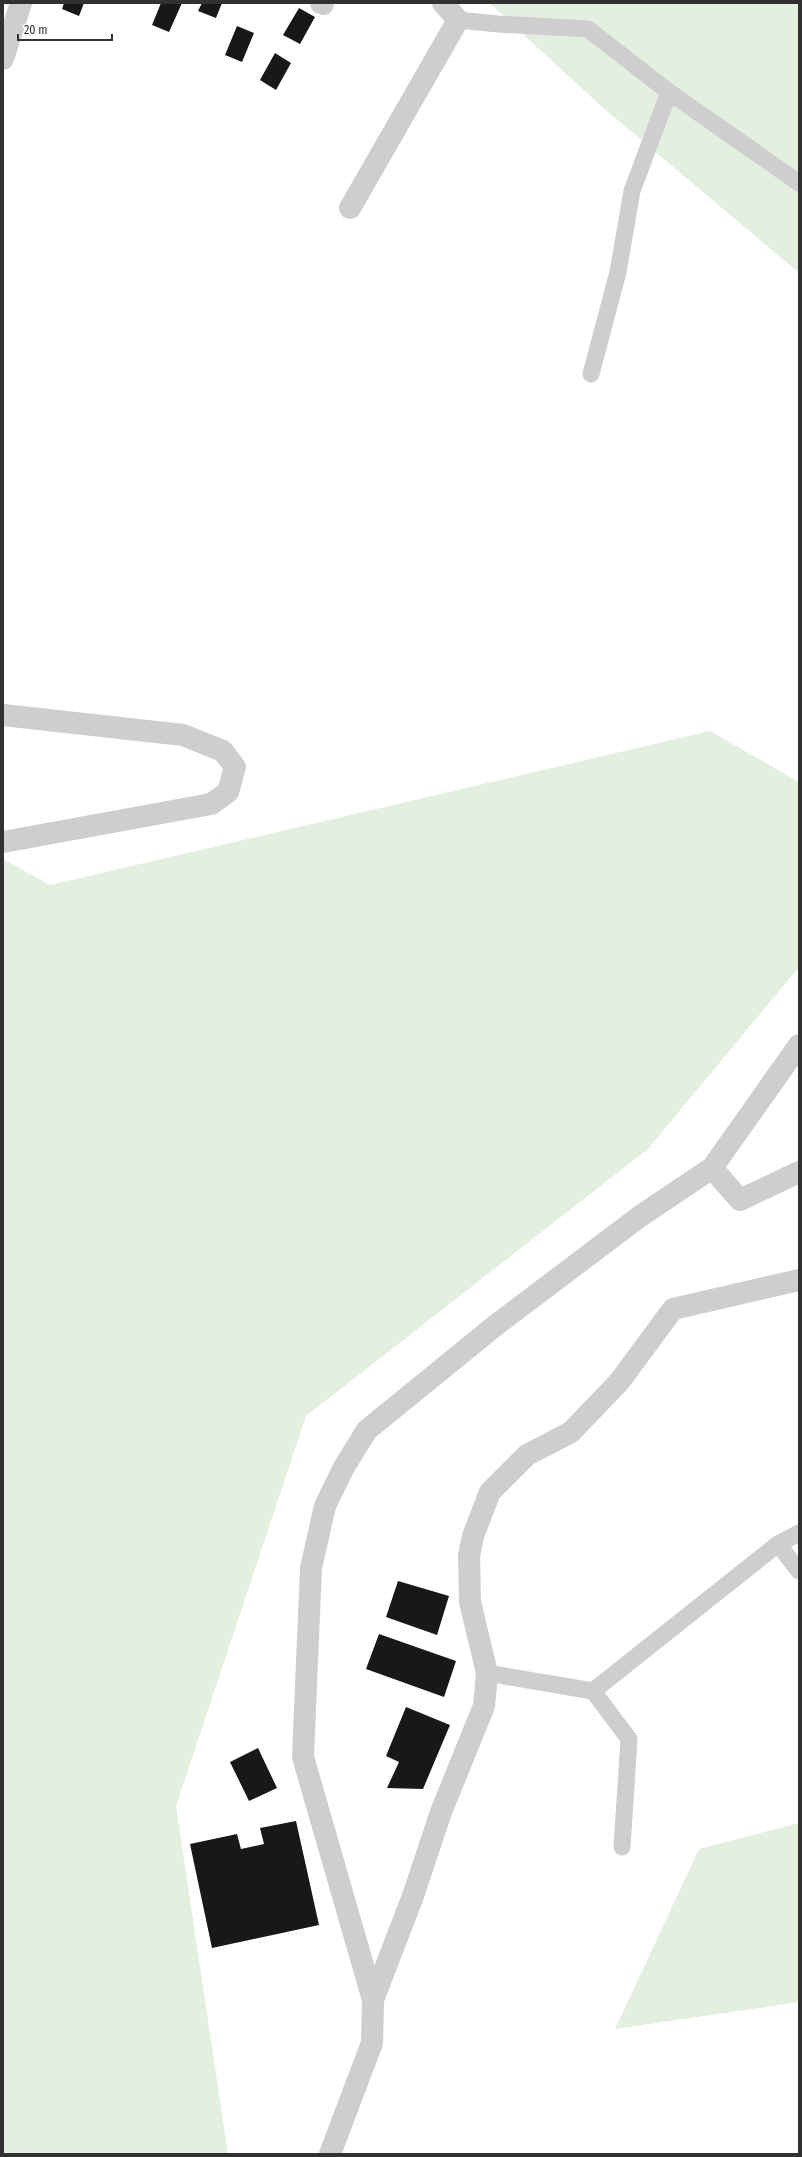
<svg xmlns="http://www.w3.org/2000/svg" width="802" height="2157" font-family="'Fira Sans Condensed',sans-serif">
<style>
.green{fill:#e3efdf}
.building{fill:#181818}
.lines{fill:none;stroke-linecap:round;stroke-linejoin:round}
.service{stroke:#cecece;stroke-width:17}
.minor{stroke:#cecece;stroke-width:22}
.tertiary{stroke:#cecece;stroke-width:22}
</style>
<rect width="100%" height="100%" fill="#fff"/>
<path class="green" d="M489,3H799V273L602,107Z
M710,731L799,782V967L648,1149L306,1416L176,1806L228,2154H3V859L50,885Z
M799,1823V2002L615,2029L699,1849Z"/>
<path class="building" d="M64,3H84L79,16L62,9Z
M161,3H182L169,32L152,25Z
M202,3H222L216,18L198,11Z
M299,8L315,17L300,44L283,35Z
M237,26L254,33L242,62L225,55Z
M275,53L291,63L276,90L260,80Z
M398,1581L449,1596L437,1635L386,1617Z
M379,1634L456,1661L444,1697L366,1669Z
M406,1707L450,1725L423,1789L387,1788L399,1762L386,1756Z
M258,1748L277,1788L249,1801L230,1762Z
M296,1821L319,1925L212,1948L190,1844L237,1834L241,1849L264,1844L260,1828Z"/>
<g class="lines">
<path class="service" d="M458,20L498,24L588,29L669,92L799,183
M591,374L618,272L632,191L669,92
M778,1544L799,1571
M487,1673L593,1691L778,1544L799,1533
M593,1691L629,1739L622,1847"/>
<path class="minor" d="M321,3L323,4
M3,59L21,3
M350,208L458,20L443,3
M3,715L183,735L223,751L235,767L228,792L211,804L3,842
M712,1168L740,1200L799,1172
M373,2000L413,1896L441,1812L484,1706L487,1673L470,1602L469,1556L473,1536L490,1492L527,1455L571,1432L619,1382L673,1309L799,1280"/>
<path class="tertiary" d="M330,2154L372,2043L373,2000L303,1757L311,1568L325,1506L344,1467L367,1430L496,1325L639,1217L712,1168L799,1045"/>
</g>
<rect width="802" height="2157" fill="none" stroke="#313131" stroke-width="8"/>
<path d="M18 34v6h94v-6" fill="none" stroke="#313131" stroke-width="2"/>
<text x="24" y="34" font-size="12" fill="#313131" stroke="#ffffff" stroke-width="3" paint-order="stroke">20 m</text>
</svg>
